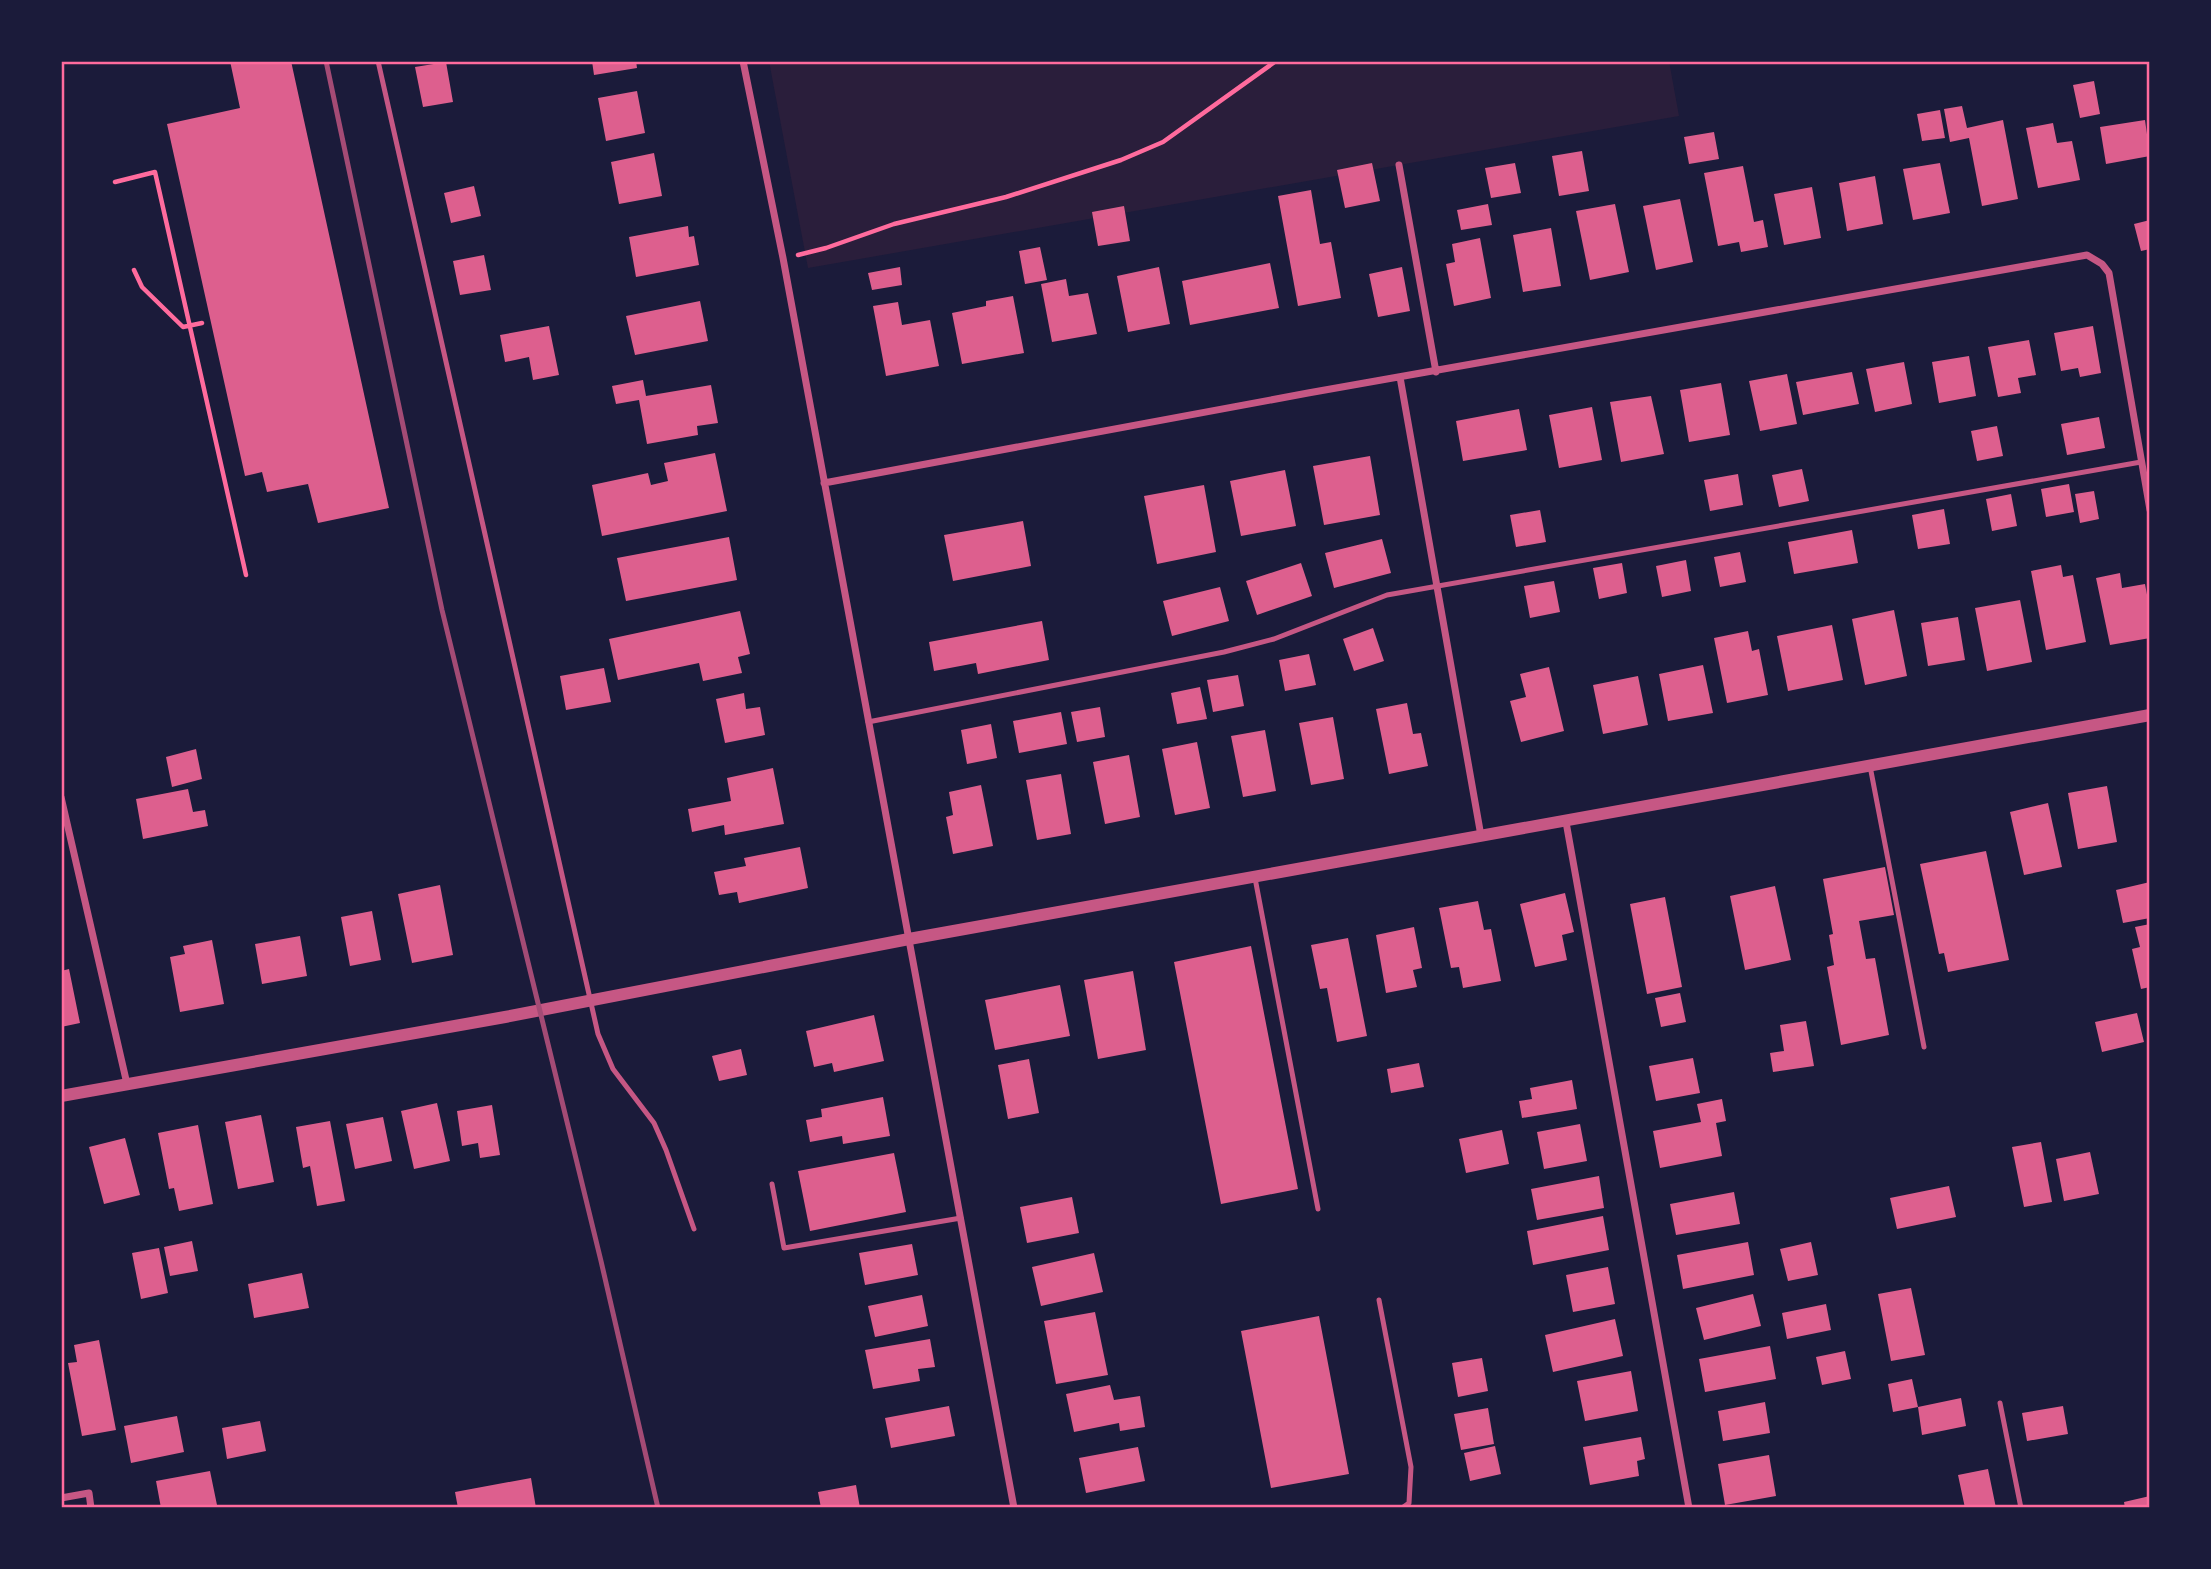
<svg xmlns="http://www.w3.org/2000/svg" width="2211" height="1569" font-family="'Varela Round',sans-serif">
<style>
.green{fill:#2a1e3b}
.building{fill:#dd5f8e}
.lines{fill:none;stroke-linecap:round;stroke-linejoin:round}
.path{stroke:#ff6b9d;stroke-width:4.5}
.service{stroke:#c65784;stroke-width:5}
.minor{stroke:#c65784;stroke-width:7}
.tertiary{stroke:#c65784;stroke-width:12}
.rail{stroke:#a44b75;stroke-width:5}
.neatline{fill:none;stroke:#ff6b9d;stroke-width:2.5}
</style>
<rect width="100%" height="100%" fill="#1b1b3a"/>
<path class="green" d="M769,61H1669L1679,116L808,268Z"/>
<path class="building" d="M230,61H291L389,508L318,523L308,484L267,492L262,472L245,476L167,124L240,108Z
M592,61H636L637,68L594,75Z
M446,62L453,102L423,107L415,67Z
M2094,81L2100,114L2080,118L2073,85Z
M637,91L645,133L606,141L598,98Z
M1962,106L1967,128L2003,120L2018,199L1982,206L1969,138L1950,142L1944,109Z
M1940,110L1945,138L1922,141L1917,114Z
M2145,120L2150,156L2106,164L2100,127Z
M2053,123L2057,143L2072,141L2080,180L2038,188L2026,128Z
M1714,132L1719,159L1689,164L1684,137Z
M1582,151L1589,191L1559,196L1552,156Z
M654,153L662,196L619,204L611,162Z
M1372,163L1380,201L1345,208L1337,170Z
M1515,163L1521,193L1491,198L1485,168Z
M1940,163L1950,213L1913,220L1903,169Z
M1743,166L1754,222L1763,220L1768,247L1741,252L1739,242L1718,246L1704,173Z
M1875,176L1883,224L1847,231L1839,183Z
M474,186L481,216L451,223L444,193Z
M1812,187L1821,238L1784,245L1774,194Z
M1311,190L1320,244L1331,242L1341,298L1298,306L1278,196Z
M1680,199L1693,262L1656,270L1643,206Z
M1488,204L1492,225L1461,230L1457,210Z
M1615,204L1629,272L1590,280L1576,211Z
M1124,206L1130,241L1098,246L1092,212Z
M2150,220V249L2141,251L2134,224Z
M688,226L689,237L694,236L699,265L636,277L629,237Z
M1551,228L1561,286L1523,292L1513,235Z
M1480,238L1491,298L1454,306L1446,264L1455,262L1452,244Z
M1040,247L1047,280L1025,284L1019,251Z
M484,255L491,290L460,295L453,261Z
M1270,263L1279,308L1190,325L1182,281Z
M900,267L902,285L872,290L868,273Z
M1159,267L1170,324L1128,332L1117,276Z
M1402,267L1410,311L1378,317L1369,274Z
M1066,279L1069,296L1088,293L1097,334L1052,342L1041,284Z
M1013,296L1024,353L962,364L952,313L986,306V301Z
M700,301L708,341L635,355L626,316Z
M898,302L902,325L930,320L939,366L886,376L873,306Z
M549,326L559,375L533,380L529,357L505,362L500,335Z
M2093,326L2101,373L2080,377L2078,368L2061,371L2054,333Z
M2029,340L2036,375L2018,378L2021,393L1998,397L1988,347Z
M1969,356L1976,396L1939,403L1932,362Z
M1904,362L1912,404L1875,412L1866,369Z
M1852,372L1859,404L1803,415L1796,382Z
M1787,374L1797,424L1760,431L1749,381Z
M643,380L646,396L711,385L718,423L697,426L698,435L647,444L639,400L616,404L612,386Z
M1721,383L1730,435L1689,442L1680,390Z
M1651,396L1664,454L1621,462L1610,402Z
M1592,407L1602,460L1559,468L1549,415Z
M1519,409L1527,450L1463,461L1456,421Z
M2099,417L2105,448L2067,455L2061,424Z
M1997,426L2003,456L1977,461L1971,431Z
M715,453L727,511L602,536L592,485L648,473L651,485L668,481L664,463Z
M1370,456L1380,515L1324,525L1313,466Z
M1802,469L1809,501L1779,507L1772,475Z
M1285,470L1296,526L1241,536L1230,481Z
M1738,474L1743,505L1710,511L1704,480Z
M2069,484L2074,512L2046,517L2041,489Z
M1204,485L1216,552L1157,564L1144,496Z
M2094,491L2099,519L2080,523L2075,494Z
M2011,494L2017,526L1992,531L1986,499Z
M1944,509L1950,544L1918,549L1912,515Z
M1540,510L1546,542L1516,547L1510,515Z
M1023,521L1031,566L953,581L944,535Z
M1852,530L1858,563L1794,574L1788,542Z
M729,537L737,580L626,601L617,558Z
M1382,539L1391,573L1334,588L1325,553Z
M1740,552L1746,582L1720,587L1714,557Z
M1686,560L1691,591L1662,597L1656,566Z
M1301,563L1312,596L1257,615L1246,581Z
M1622,563L1627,593L1599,599L1593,568Z
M2061,565L2063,577L2073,575L2086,642L2046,650L2031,571Z
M2120,573L2122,588L2145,584L2150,611V638L2110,645L2096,578Z
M1554,581L1560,612L1530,618L1524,586Z
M1220,587L1229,621L1172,636L1163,601Z
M2020,600L2032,662L1987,671L1975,608Z
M1894,610L1907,676L1865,685L1852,619Z
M740,611L750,654L738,657L742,673L703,681L699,663L618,680L609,639Z
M1958,617L1965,660L1928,666L1921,623Z
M1042,621L1049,660L978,674L976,663L934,671L929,642Z
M1832,625L1843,680L1788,691L1777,636Z
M1373,628L1384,661L1354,671L1343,639Z
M1748,631L1752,651L1759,649L1768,695L1727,703L1714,638Z
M1309,654L1316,685L1285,691L1279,660Z
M1703,665L1713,713L1668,721L1659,674Z
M1549,667L1564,731L1521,742L1510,701L1526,697L1520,674Z
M604,668L611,702L566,710L560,676Z
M1238,675L1244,706L1213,712L1207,680Z
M1638,676L1648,725L1603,734L1593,685Z
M1200,687L1207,719L1177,724L1171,693Z
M744,693L746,709L760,707L765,735L725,743L716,699Z
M1407,703L1413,734L1421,733L1428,766L1389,774L1376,709Z
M1100,707L1105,737L1077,742L1071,712Z
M1061,712L1067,744L1019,753L1013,721Z
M1333,717L1344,779L1311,785L1299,723Z
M991,724L997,758L967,764L961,730Z
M1265,730L1276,791L1243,797L1231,736Z
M1197,742L1210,808L1175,815L1162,749Z
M196,749L202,779L172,787L166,757Z
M1129,755L1140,817L1105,824L1093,762Z
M773,768L784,824L725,835L724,825L692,832L688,809L731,801L727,778Z
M1061,774L1071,834L1037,840L1026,780Z
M981,785L993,846L953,854L946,817L953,815L949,792Z
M2107,786L2117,842L2078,849L2068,793Z
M188,789L193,812L205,810L208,826L143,839L136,799Z
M2048,803L2062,867L2024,875L2010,812Z
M800,847L808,888L739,903L737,892L719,895L714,872L746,866L744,858Z
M1986,851L2009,960L1948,972L1944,953L1939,954L1920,864Z
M1885,867L1894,915L1859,921L1866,959L1875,958L1889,1035L1841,1045L1827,967L1834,965L1829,935L1833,934L1823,879Z
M2150,882V918L2123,923L2116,890Z
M440,885L453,955L412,963L398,894Z
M1775,886L1791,960L1745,970L1730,896Z
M1565,893L1574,932L1562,935L1567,960L1535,967L1520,904Z
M1665,897L1682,987L1647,994L1630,904Z
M1478,901L1484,930L1491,929L1501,981L1463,988L1459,967L1451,968L1439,908Z
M372,911L381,960L350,966L341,917Z
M2150,924V987L2141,989L2132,949L2140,947L2135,927Z
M1414,927L1422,968L1413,970L1417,987L1386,993L1376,935Z
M300,936L307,976L262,984L255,944Z
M1348,938L1367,1036L1337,1042L1327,988L1320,989L1311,945Z
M212,940L224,1004L180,1012L170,957L185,954L183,946Z
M1251,946L1298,1189L1221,1204L1174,962Z
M69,969L80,1023L61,1027V971Z
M1133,971L1146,1050L1098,1059L1084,980Z
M1060,985L1070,1036L995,1050L985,1000Z
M1680,993L1686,1022L1661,1027L1655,998Z
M2137,1013L2144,1042L2102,1052L2095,1022Z
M874,1015L884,1061L834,1072L832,1063L814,1067L806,1031Z
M1806,1021L1814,1066L1773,1072L1770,1053L1784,1051L1780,1025Z
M741,1049L747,1075L719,1081L712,1056Z
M1693,1058L1700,1093L1656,1101L1649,1066Z
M1029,1059L1039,1113L1008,1119L998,1065Z
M1419,1063L1424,1087L1391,1093L1387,1069Z
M1572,1080L1577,1109L1522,1118L1519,1101L1532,1099L1530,1088Z
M883,1097L890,1136L843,1144L842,1136L810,1142L806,1120L822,1117L821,1109Z
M1722,1099L1726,1121L1716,1123L1722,1156L1660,1168L1653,1131L1701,1122L1697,1104Z
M437,1103L450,1161L414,1169L401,1111Z
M492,1105L500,1155L480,1158L478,1143L462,1146L457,1111Z
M261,1115L274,1182L238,1189L225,1122Z
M383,1117L392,1161L355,1169L346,1124Z
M330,1121L345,1201L317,1206L310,1166L303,1168L296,1127Z
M1580,1124L1587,1161L1544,1169L1537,1132Z
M198,1125L213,1204L179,1211L174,1188L169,1189L158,1133Z
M1502,1130L1509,1164L1466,1173L1459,1139Z
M125,1138L140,1195L104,1204L89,1147Z
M2041,1142L2052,1202L2024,1207L2012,1147Z
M2090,1152L2099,1194L2064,1201L2056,1159Z
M894,1153L906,1212L810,1231L798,1171Z
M1599,1176L1604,1208L1537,1220L1531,1189Z
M1949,1186L1956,1217L1897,1229L1890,1198Z
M1734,1192L1740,1224L1676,1235L1670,1204Z
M1072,1197L1079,1233L1027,1243L1020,1207Z
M1603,1216L1609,1250L1533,1265L1527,1231Z
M192,1241L198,1271L170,1276L164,1247Z
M1748,1242L1754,1275L1683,1289L1677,1255Z
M1811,1242L1818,1275L1788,1281L1780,1249Z
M912,1244L918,1275L865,1285L859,1253Z
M159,1248L168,1293L141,1299L132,1253Z
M1094,1253L1103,1292L1041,1306L1032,1267Z
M1608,1267L1615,1304L1573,1312L1566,1275Z
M302,1273L309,1308L254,1318L248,1284Z
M1911,1288L1925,1355L1891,1361L1878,1294Z
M1753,1294L1761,1326L1704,1340L1696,1308Z
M922,1295L928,1326L875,1337L868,1306Z
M1826,1304L1831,1330L1787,1339L1782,1313Z
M1095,1312L1108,1375L1056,1384L1044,1321Z
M1319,1316L1349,1474L1271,1488L1241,1331Z
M1615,1319L1623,1356L1553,1372L1545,1335Z
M930,1339L935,1367L918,1369L920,1381L873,1389L865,1350Z
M99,1340L116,1430L82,1436L68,1363L77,1362L74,1345Z
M1770,1346L1776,1379L1705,1392L1699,1359Z
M1845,1351L1851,1379L1822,1385L1816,1357Z
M1482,1358L1488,1391L1458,1397L1452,1363Z
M1631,1371L1638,1411L1585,1421L1577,1381Z
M1912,1379L1918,1407L1893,1412L1888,1384Z
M1110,1385L1114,1400L1140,1396L1145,1427L1120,1431L1119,1423L1074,1432L1066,1394Z
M1961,1398L1966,1426L1922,1435L1918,1407Z
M1765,1402L1770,1433L1723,1441L1718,1411Z
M949,1406L955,1436L891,1448L885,1418Z
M2063,1406L2068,1434L2027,1441L2022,1413Z
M1488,1408L1494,1444L1461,1450L1454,1414Z
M177,1416L184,1452L131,1463L124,1426Z
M260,1421L266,1451L227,1459L222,1428Z
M1641,1437L1645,1459L1637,1461L1639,1476L1590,1485L1583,1447Z
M1495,1446L1501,1474L1470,1481L1464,1453Z
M1138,1447L1145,1481L1086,1493L1079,1458Z
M1769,1455L1776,1496L1725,1505L1718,1464Z
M1988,1469L1996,1508H1965L1958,1475Z
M210,1471L217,1505L203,1508H161L156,1481Z
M531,1478L536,1508H458L455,1492Z
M856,1485L860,1508H821L818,1492Z
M2150,1496V1508H2125L2124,1502Z"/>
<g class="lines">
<path class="path" d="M115,182L155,172L246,575
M798,255L826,248L894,224L1006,197L1121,160L1163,142L1276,61
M134,270L142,287L183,327L202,323"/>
<path class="service" d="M378,61L598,1034L613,1069L654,1123L666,1150L694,1229
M868,722L1224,652L1274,639L1387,595L2141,462
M1870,766L1924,1047
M1255,878L1318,1209
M772,1184L784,1248L961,1218
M1379,1300L1411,1467L1409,1503L1402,1508
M2000,1403L2021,1508"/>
<path class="minor" d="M743,61L783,258L1014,1508
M1399,165L1436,372
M1400,377L1481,836
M824,483L1308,393L2087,255L2102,264L2109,273L2150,510
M61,797L127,1084
M1566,822L1689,1508
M61,1498L89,1493L91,1508"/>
<path class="tertiary" d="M61,1096L505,1017L909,939L2150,715"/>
<path class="rail" d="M326,61L442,610L601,1261L658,1508"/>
</g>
<rect width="2211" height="1569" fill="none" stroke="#1b1b3a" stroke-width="126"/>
<rect x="63" y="63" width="2085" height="1443" class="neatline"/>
</svg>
